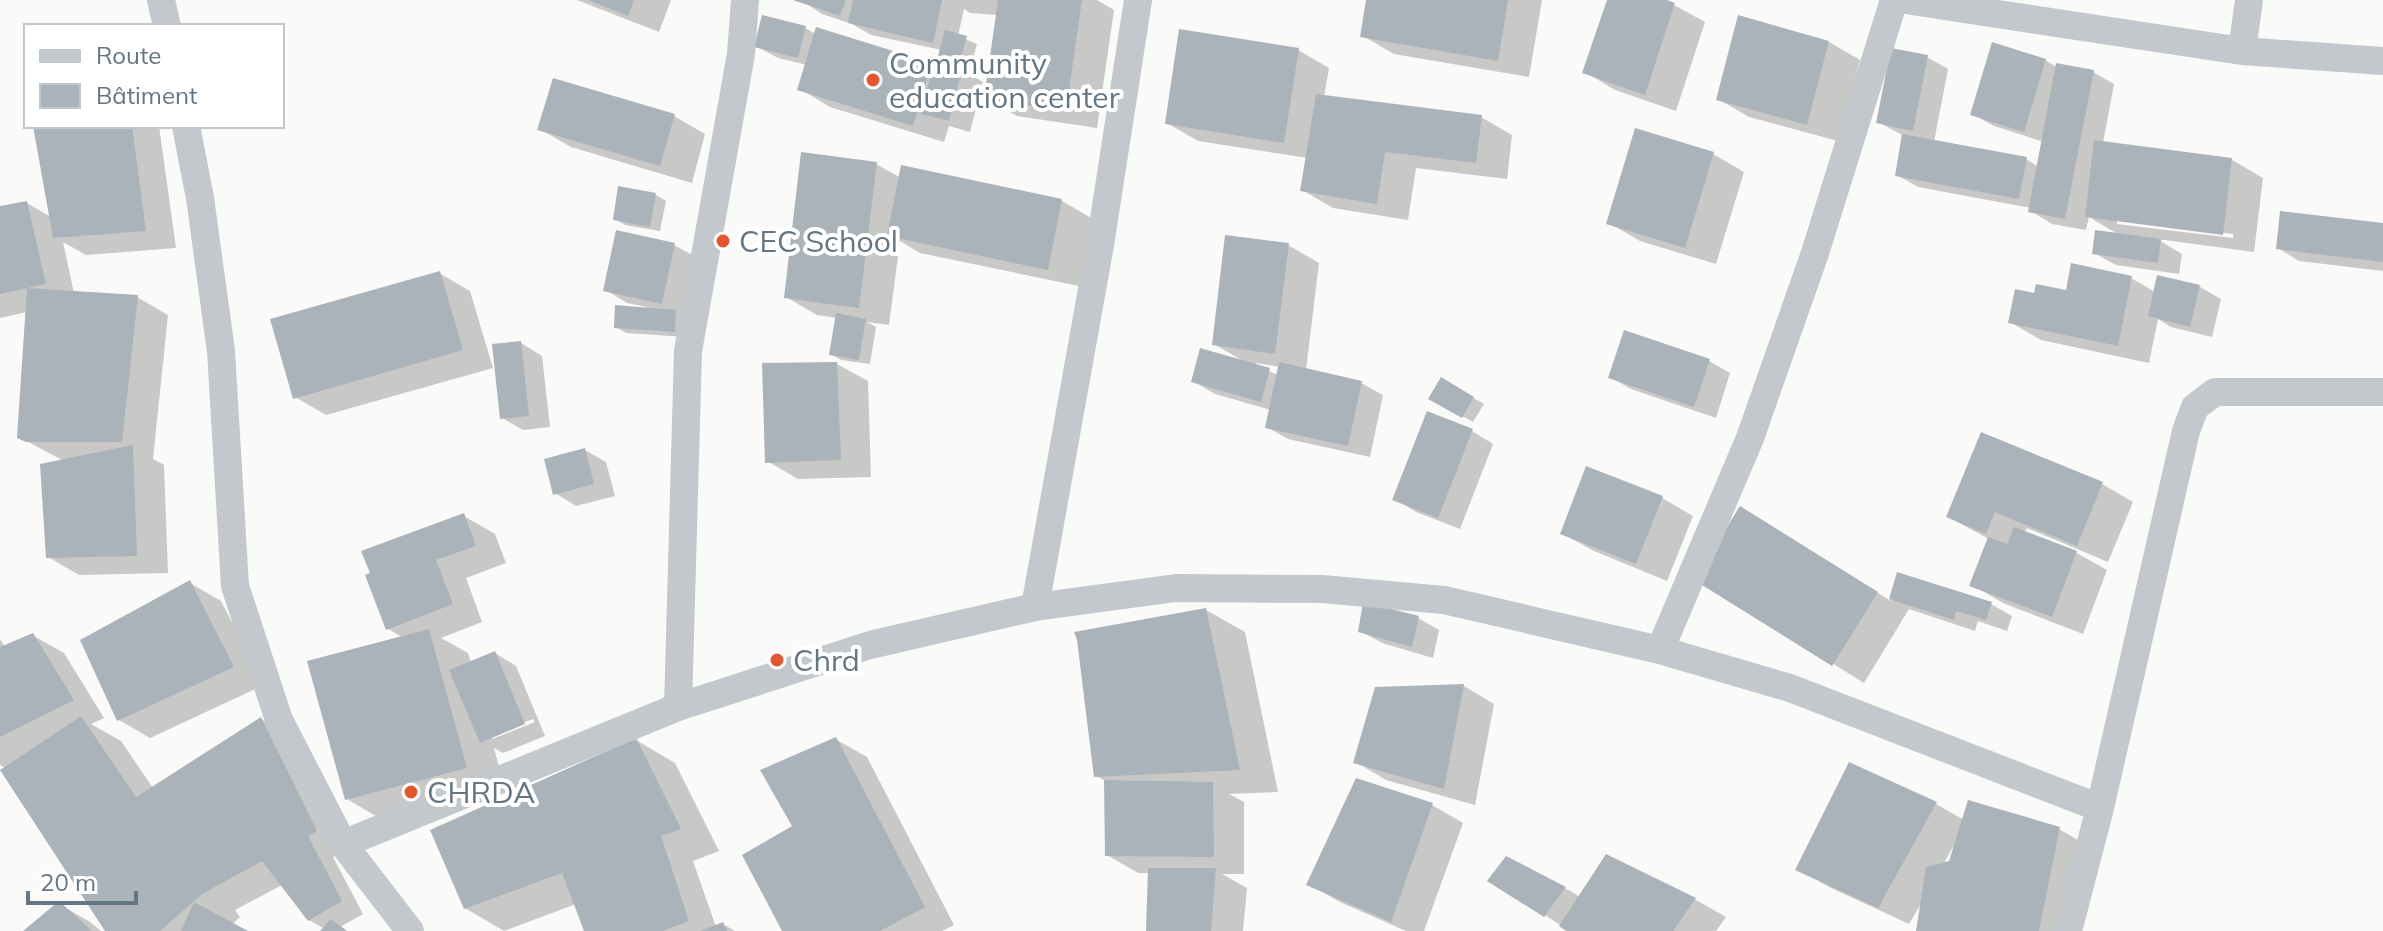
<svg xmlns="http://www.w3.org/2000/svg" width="2383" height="931" font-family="Mulish,sans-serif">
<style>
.shadow{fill:#0003;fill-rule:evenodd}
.building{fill:#aab3b9}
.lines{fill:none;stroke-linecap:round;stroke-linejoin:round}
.street{stroke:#c3c8cc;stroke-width:28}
.poi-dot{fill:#e4572e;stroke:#fff;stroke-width:3}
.labels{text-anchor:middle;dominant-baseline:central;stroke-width:8;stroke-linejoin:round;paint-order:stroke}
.poi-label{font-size:30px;fill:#657683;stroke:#fff;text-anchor:start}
</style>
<rect width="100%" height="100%" fill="#fafaf8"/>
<path class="shadow" d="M577,0H671L659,32Z
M801,0H1097L1114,10L1097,128L1017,116L986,98L998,15L970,13L964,9L958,36L977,44L971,66L951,61L940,55L942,50L871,35L852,24L822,14Z
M1368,0H1542L1529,77L1394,54L1363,36Z
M1609,0H1661L1674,5L1705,22L1676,111L1615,90L1585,72Z
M805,28L816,34L935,67L936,63L962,70L983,82L970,132L949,126L944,142L830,107L800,89L807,65L778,58L756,46Z
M1829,42L1860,60L1838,141L1749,117L1718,99Z
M1298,50L1329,68L1324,97L1481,117L1512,135L1507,179L1416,168L1408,220L1333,208L1302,190L1308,158L1198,141L1167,123Z
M1927,57L1948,69L1934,142L2026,159L2039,167L2044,142L1994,126L1972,114L2045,60L2058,68L2093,72L2114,84L2103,143L2232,160L2263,178L2254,252L2157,239L2182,254L2179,274L2116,265L2094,253L2121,236L2089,217L2086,230L2052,224L2031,211V208L1918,187L1897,175L1904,136L1878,122ZM2117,219L2233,234V238L2117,224Z
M554,81L674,116L705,134L692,183L571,147L540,129Z
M35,126H159L176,248L86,255L63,242L74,293L137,297L168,315L153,459L164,465L168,573L79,575L48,557L64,461L19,437L27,312L0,318V208L27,203L51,217Z
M1713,154L1744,172L1716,264L1640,241L1609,223Z
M876,164L901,178L1062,201L1093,219L1079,286L920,253L900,241L889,325L867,322L876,327L870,364L841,360L831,354L837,318L817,315L786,297Z
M656,195L666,201L660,231L625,225L615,219Z
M2383,225V271L2299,261L2278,248Z
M674,245L696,257L685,337L626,333L616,327L647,310V307L627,303L606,290Z
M1288,245L1319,263L1306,370L1361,383L1383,395L1370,457L1288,439L1267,427L1271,410L1215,394L1193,381L1243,361L1214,344ZM1256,363L1280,367L1278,375L1256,366Z
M439,273L470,291L493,368L326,415L295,397Z
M2159,277L2200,287L2221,299L2212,337L2171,327L2158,319L2149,363L2041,340L2010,322L2035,296L2068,292L2131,278L2155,292Z
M521,343L542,356L550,427L523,430L502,418Z
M1709,361L1730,373L1716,418L1631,389L1610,377Z
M837,364L868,381L871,477L798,479L767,461Z
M1442,380L1484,404L1473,422L1431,398Z
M1472,431L1493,444L1460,529L1416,512L1395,499Z
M585,450L606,462L615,496L576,506L555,493Z
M2102,484L2133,502L2108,562L2027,528L2024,533L2073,551L2107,570L2083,634L2003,603L1972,585L1989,539L1948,517Z
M1662,498L1693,516L1667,581L1594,551L1563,534Z
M464,516L495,534L506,563L466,578L482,622L441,638L468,653L471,663L495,653L516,666L545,736L503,753L494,748L505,790L386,822L347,799L404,638L388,629ZM533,719L535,722L492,739V735Z
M1771,526L1891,601L1899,575L1991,604L2012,616L2007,631L1978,621L1975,631L1909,609L1864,683L1697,579Z
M190,583L221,601L264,685L150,738L119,720Z
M1206,610L1245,632L1278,792L1229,794L1244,802V874H1222L1247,888L1243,931H1148L1150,873H1138L1107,855L1106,781L1096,776Z
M1418,618L1439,630L1433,658L1382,643L1360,631Z
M32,635L64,653L104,718L91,724L121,741L153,788L261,719L292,737L346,849L333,857L363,914L340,927L346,931H323L325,929L309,920L282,885L235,910L240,917L232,925L244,931H108L7,769L0,765V639L5,647Z
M1464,686L1494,704L1475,805L1386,780L1356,762L1377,688Z
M835,739L867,757L954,925L942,931H784L795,826Z
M636,740L675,763L719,851L693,861L716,927L723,924L735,931H586L576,904L504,931L465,908Z
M1850,765L1936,804L1964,820L2059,829L2090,847L2073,931H1918L1922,902L1909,924L1829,887L1798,869ZM1954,845L1950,863L1943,865Z
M1357,780L1432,805L1463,823L1424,931H1406L1340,902L1309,884Z
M1606,857L1696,900L1726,917L1716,931H1569L1545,915L1565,888L1580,897Z
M59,904L90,922L101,931H27Z"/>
<path class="building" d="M588,0H634L628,16Z
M793,0H846L840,16Z
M853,0H942L933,43L848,23Z
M998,0H1082L1066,111L984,99Z
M1366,0H1508L1498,61L1360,37Z
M1607,0H1667L1675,3L1645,95L1582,73Z
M762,15L806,26L798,58L754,47Z
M1738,15L1829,41L1807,125L1716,100Z
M816,27L932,63L913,126L797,90Z
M1179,29L1299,48L1284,143L1165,124Z
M945,30L967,36L960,61L938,56Z
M1992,42L2046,59L2024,132L1970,115Z
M1891,48L1928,55L1913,131L1876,123Z
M934,61L962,68L949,121L921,114Z
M2056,63L2094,70L2065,219L2028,212Z
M553,78L675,114L660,166L537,130Z
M1316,94L1482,115L1476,163L1385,152L1377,204L1300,191Z
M33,126H132L146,231L53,238Z
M1635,128L1714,152L1685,248L1606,224Z
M1902,134L2027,157L2019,199L1895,176Z
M2094,140L2232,158L2223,235L2085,217Z
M801,152L877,162L859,308L784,298Z
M901,165L1062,199L1048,270L887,236Z
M618,186L656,193L650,227L613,220Z
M27,201L46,284L0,294V206Z
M2280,211L2383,223V262L2276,249Z
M616,230L675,243L662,304L603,291Z
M2095,230L2161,239L2158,263L2092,254Z
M1225,235L1289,243L1275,354L1212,345Z
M2071,263L2132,276L2118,346L2008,323L2015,289L2034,293L2036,284L2066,290Z
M440,271L463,350L293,399L270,319Z
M2157,275L2200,285L2190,327L2148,316Z
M27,288L138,295L122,442H26L17,438Z
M615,305L676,310L675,332L614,328Z
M836,313L866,319L859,360L829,355Z
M1624,330L1710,359L1694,407L1608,378Z
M521,341L529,416L500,419L492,344Z
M1200,348L1270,368L1261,402L1191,382Z
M837,362L841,460L765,463L762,363Z
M1279,362L1362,381L1348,446L1265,428Z
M1441,377L1474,397L1462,418L1428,399Z
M1427,411L1473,429L1438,518L1392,500Z
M1981,432L2103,482L2077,546L1995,512L1986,534L1946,517Z
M133,445L137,556L46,558L40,464Z
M585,448L594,484L553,495L544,459Z
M1586,466L1663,496L1636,564L1560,534Z
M1740,506L1878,592L1832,666L1694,580Z
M464,513L476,546L436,560L453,604L386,630L365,575L370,573L361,551Z
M2014,527L2077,551L2052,617L1969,586L1988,537L2007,544Z
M1897,572L1992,602L1986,620L1956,611L1954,620L1889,599Z
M190,580L234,667L117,721L80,640Z
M1363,602L1419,616L1412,647L1358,632Z
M1206,608L1240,770L1094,777L1077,640L1074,632Z
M429,629L467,768L345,800L307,661Z
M33,633L74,700L0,737V647Z
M495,651L525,724L480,743L449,670Z
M1464,684L1444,789L1353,763L1375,687Z
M81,716L136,797L261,717L317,831L308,836L342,901L308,921L262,861L202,894L160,931H105L0,770Z
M836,737L925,907L880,931H782L742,855L792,826L760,770Z
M636,738L681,829L661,836L689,921L663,931H584L562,873L464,909L430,830Z
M1849,762L1937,802L1878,908L1795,870Z
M1356,778L1433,803L1391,922L1306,885Z
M1104,780L1213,782L1214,857L1105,856Z
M1968,800L2060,827L2039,931H1916L1926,867L1949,861Z
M1606,854L1696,898L1673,931H1566L1559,926Z
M1506,856L1566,887L1544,917L1487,881Z
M1148,868H1216L1211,931H1146Z
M59,901L92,931H23Z
M194,902L248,931H181Z
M331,919L347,931H320Z
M723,922L727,931H700Z"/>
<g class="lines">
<path class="street" d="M161,0L167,26
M1905,0L2242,51L2383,61
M2242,51L2249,0
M186,126L200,198L221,351L235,586L279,720L343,844L410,931
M1035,607L1100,245L1138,0
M1660,650L1750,438L1815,253L1894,0
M678,707L688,351L741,54L745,0
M343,844L678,707L870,645L1035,607L1176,588L1322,589L1444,600L1660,650L1790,688L2100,808
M2068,931L2100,808L2186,431L2195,407L2215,392H2383"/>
</g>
<g class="poi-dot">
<circle cx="873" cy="80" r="8"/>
<circle cx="723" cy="241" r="8"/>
<circle cx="777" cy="660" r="8"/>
<circle cx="411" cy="792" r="8"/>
</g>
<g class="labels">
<g class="poi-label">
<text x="889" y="63">Community<tspan x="889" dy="34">education center</tspan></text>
<text x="739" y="241">CEC School</text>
<text x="793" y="660">Chrd</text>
<text x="427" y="792">CHRDA</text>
</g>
</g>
<rect x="24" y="24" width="260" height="104" fill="#ffffff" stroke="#c1c8cd" stroke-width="2"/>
<rect x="40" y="50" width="40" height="12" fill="#c3c8cc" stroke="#c1c8cd" stroke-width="2"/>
<text x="96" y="64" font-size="24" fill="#657683">Route</text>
<rect x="40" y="84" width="40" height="24" fill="#aab3b9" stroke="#c1c8cd" stroke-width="2"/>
<text x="96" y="104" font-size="24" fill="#657683">Bâtiment</text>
<path d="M28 891v12h108v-12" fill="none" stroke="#657683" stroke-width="4"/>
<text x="40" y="891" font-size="24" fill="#657683" stroke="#ffffff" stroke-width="6" paint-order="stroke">20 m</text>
</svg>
